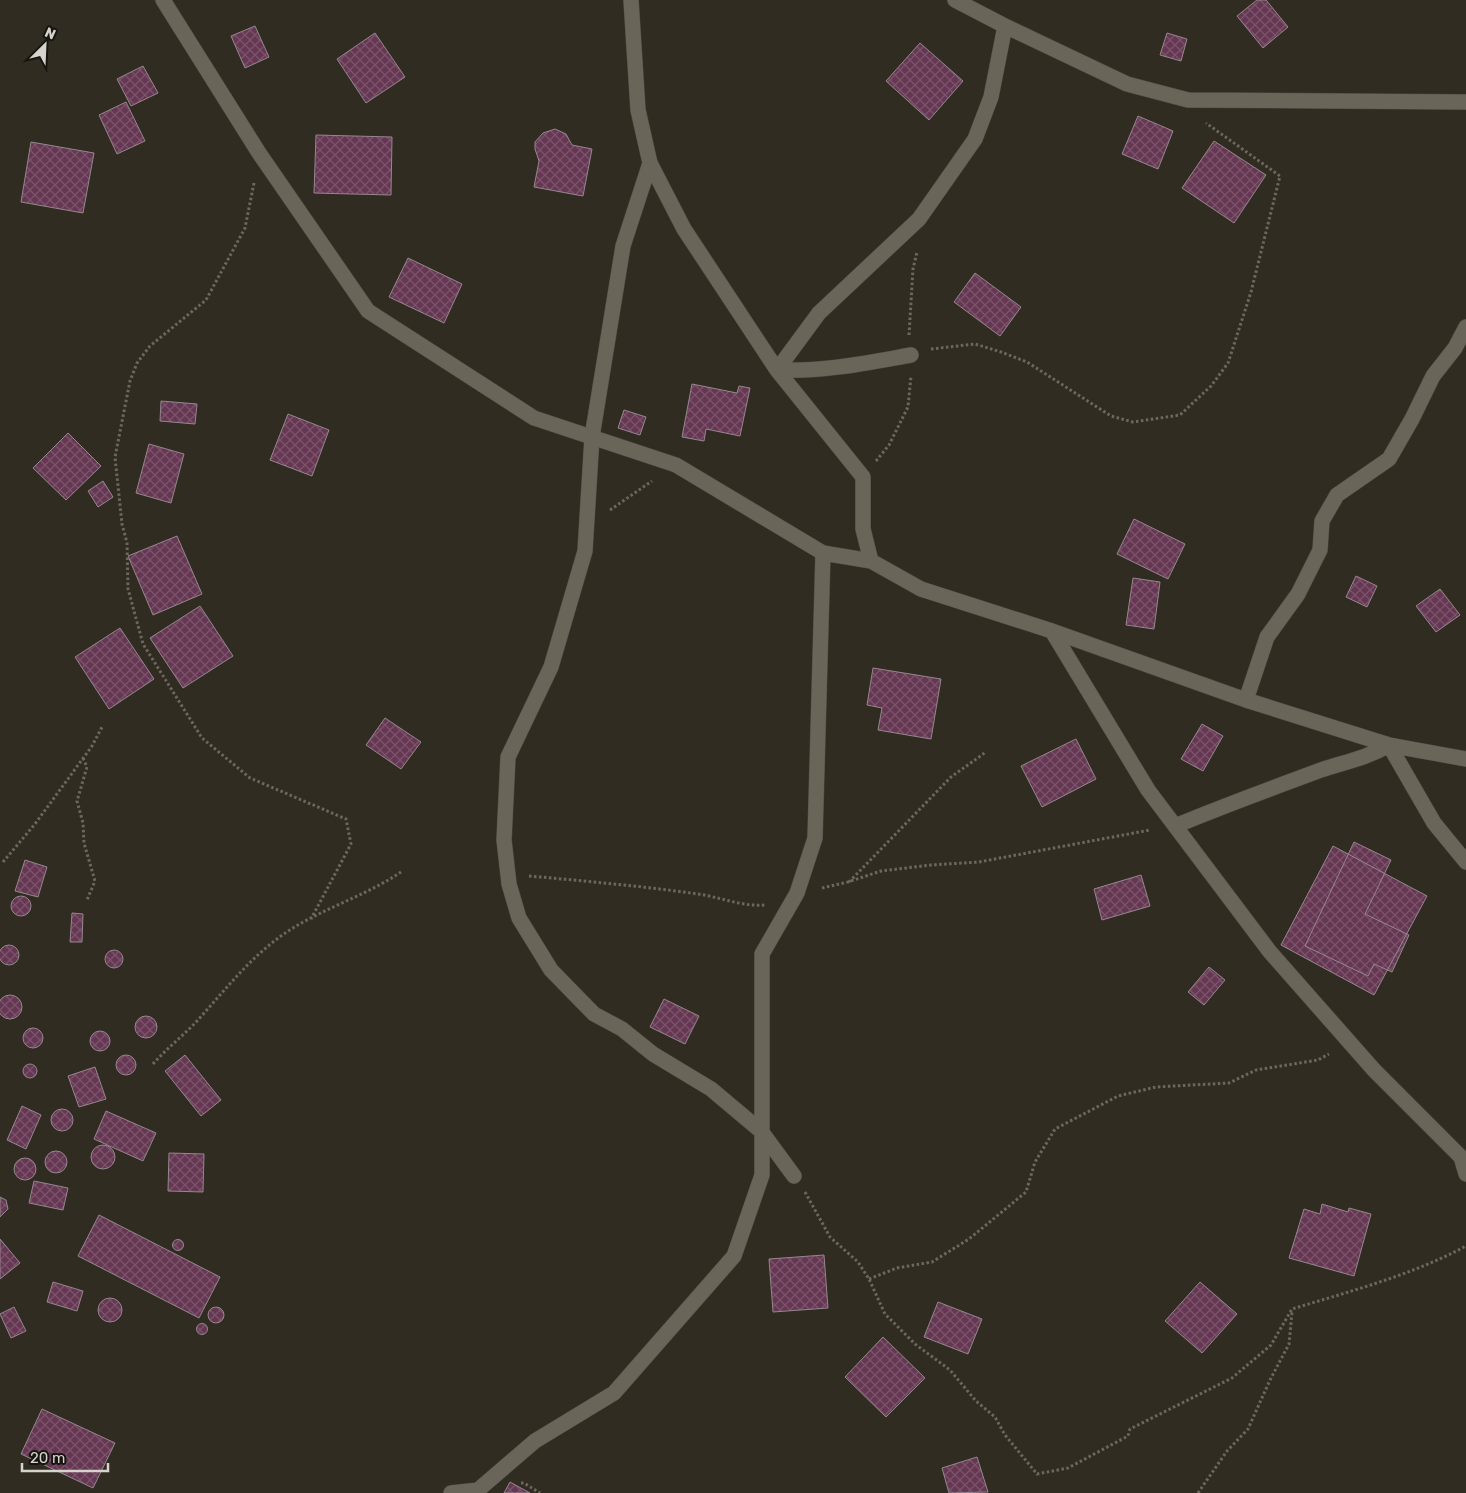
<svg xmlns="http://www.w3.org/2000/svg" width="1466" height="1493" font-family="Rubik,sans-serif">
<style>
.building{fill:url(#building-cross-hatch);stroke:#94878e}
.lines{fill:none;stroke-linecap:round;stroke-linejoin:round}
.minor-casing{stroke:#4e4941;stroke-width:16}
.path{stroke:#6c685f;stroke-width:3;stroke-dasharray:2.5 2.5;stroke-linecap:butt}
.minor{stroke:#6a6559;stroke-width:15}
</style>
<defs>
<pattern id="building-cross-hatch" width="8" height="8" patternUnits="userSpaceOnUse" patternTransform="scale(1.25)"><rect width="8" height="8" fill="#663752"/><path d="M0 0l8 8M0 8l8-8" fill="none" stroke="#7b536a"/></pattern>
</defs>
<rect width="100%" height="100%" fill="#312c22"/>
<path class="building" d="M1257,0H1266L1288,27L1263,48L1237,16Z
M255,26L269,57L245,68L231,36Z
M375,33L405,77L366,103L337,59Z
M1167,33L1187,39L1181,61L1160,55Z
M920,43L963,81L929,120L886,81Z
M143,66L158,93L131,106L117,79Z
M126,102L145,141L117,154L99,115Z
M1138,116L1173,131L1158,169L1122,154Z
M555,129L566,134L572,145L592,149L583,196L534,187L539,161L535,149V142L543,133Z
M316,135L392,137L391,195L314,193Z
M1214,141L1266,175L1234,223L1182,188Z
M31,142L94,153L83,213L21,202Z
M408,258L462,284L444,323L389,297Z
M975,273L1021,307L1000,336L954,302Z
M692,384L737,393L739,386L750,388L740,436L706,429L704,441L682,437Z
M161,401L197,404L195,424L160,421Z
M624,410L646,417L640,435L618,428Z
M288,414L329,430L312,476L270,460Z
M68,433L101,466L66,500L33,468Z
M149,444L184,454L171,503L136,493Z
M103,481L113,497L98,507L88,491Z
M1134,519L1185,544L1168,579L1117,554Z
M177,536L202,594L153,615L128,556Z
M1356,576L1377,586L1367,607L1346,597Z
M1133,578L1160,582L1154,629L1126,625Z
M1440,589L1460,615L1436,632L1416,606Z
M200,606L233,656L183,688L150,638Z
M120,628L154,679L109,709L75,657Z
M873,668L941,679L931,739L878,730L882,708L867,705Z
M385,718L421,742L401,769L366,745Z
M1202,724L1223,736L1203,771L1181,759Z
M1076,739L1096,779L1042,807L1021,766Z
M1354,842L1391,860L1365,914L1409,935L1392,972L1374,964L1368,976L1305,946Z
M1333,846L1427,896L1374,995L1281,945Z
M25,860L47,867L38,897L15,891Z
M1141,875L1150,906L1102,920L1094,889Z
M11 906a10 10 0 1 1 20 0a10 10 0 1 1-20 0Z
M72,913L83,914L82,942H70Z
M-1 955a10 10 0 1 1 20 0a10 10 0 1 1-20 0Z
M105 959a9 9 0 1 1 18 0a9 9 0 1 1-18 0Z
M1209,967L1225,980L1204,1005L1188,992Z
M-2 1007a12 12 0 1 1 24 0a12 12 0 1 1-24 0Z
M664,999L699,1016L685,1044L650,1027Z
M135 1027a11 11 0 1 1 22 0a11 11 0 1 1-22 0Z
M23 1038a10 10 0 1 1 20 0a10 10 0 1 1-20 0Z
M90 1041a10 10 0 1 1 20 0a10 10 0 1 1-20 0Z
M116 1065a10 10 0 1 1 20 0a10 10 0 1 1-20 0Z
M185,1055L221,1100L201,1116L165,1071Z
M23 1071a7 7 0 1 1 14 0a7 7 0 1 1-14 0Z
M95,1067L106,1099L79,1107L68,1076Z
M22,1106L41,1115L26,1149L7,1140Z
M51 1120a11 11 0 1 1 22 0a11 11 0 1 1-22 0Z
M106,1111L156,1133L143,1161L94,1139Z
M91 1157a12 12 0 1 1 24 0a12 12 0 1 1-24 0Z
M45 1162a11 11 0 1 1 22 0a11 11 0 1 1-22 0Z
M169,1153L204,1154L203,1192L168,1191Z
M14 1169a11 11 0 1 1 22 0a11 11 0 1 1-22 0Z
M34,1181L68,1188L63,1210L29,1203Z
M0,1197L6,1200L8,1209L0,1217Z
M1322,1204L1348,1212L1349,1208L1371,1214L1354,1276L1289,1258L1304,1209L1320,1214Z
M99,1215L220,1277L199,1318L78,1256Z
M0,1239L20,1263L0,1279Z
M172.5 1245a5.5 5.5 0 1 1 11 0a5.5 5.5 0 1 1-11 0Z
M824,1255L828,1308L773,1312L769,1259Z
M53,1282L83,1291L77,1311L47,1302Z
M1200,1282L1237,1314L1202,1353L1165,1321Z
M98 1310a12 12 0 1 1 24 0a12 12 0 1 1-24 0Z
M938,1302L982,1319L968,1354L924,1337Z
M208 1315a8 8 0 1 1 16 0a8 8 0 1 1-16 0Z
M14,1307L26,1331L11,1338L0,1314Z
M196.5 1329a5.5 5.5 0 1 1 11 0a5.5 5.5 0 1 1-11 0Z
M883,1337L925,1378L886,1417L845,1377Z
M42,1409L115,1443L93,1488L21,1454Z
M977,1457L988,1492L949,1493L942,1468Z
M510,1482L530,1493H504Z"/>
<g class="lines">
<defs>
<path id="minor" d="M163,0L259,153L368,311L534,418L676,465L823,553L871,561L921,589L1052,631L1246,700L1389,745L1466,759
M631,0L638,110L650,163L684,229L777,370L863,477V529L871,561
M955,0L1005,26L1127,84L1188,100L1466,102
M650,163L623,246L592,437L585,551L551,667L508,757L504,840L509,884L519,918L551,970L594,1014L622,1029L653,1054L711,1089L761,1131L794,1176
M911,355C866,363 823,372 777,370L819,313L919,219L975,139L991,97L1005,26
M1052,631L1148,790L1270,952L1374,1070L1461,1157L1466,1174
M1246,700L1267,637L1298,594L1320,550L1322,521L1337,495L1389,459L1412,419L1433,376L1455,348L1466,327
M1175,826C1223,806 1272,788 1321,770C1345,762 1367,758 1389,745L1434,823L1466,862
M451,1493L478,1490L535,1441L614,1393L734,1256L762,1175V954L797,893L815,838L823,553"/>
</defs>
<use href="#minor" class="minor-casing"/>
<path class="path" d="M254,183L245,228L206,300L150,346L137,363L130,381L115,457L122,524L127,543L128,589L143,644L202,738L250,778L346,819L351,844L311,919
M909,335L913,269L917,252
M931,349L975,344L1001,352L1027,362L1111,416L1133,422L1180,415L1211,386L1228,363L1251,292L1280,176L1206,123
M876,461L889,445L908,407L911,376
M610,510L652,481
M83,758L87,767L77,801L83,823L84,843L95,881L87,900
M3,862L35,824L92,746L102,727
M529,876C585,881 641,886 698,894C720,897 742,907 766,905
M849,882L951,777L986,752
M822,888L848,882L881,871L931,865L979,862L1150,830
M153,1064C167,1048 183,1036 197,1021C227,988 254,952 293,928C327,907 367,895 401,872
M805,1192L830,1237L858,1262L869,1279L885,1314L915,1344L950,1370L976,1401L995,1417L1005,1435L1037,1474L1068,1468L1128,1436L1130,1429L1232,1378L1271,1345L1292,1309C1351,1291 1412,1275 1466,1246
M869,1279L897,1268L932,1262L969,1239L1026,1192L1035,1162L1055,1129L1118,1096L1156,1087L1229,1083L1256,1070L1318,1060L1329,1054
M521,1483H524L540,1493
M1198,1493L1227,1451L1248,1429L1270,1380L1289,1344L1292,1312"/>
<use href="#minor" class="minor"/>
</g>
<g transform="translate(45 45) rotate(24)" stroke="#171510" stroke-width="4" paint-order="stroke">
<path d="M0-4L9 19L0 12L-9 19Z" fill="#d6d3cd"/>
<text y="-8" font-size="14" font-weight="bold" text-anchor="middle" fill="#d6d3cd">N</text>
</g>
<path d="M22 1463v8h86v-8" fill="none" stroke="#d6d3cd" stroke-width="2.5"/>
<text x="30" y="1463" font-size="15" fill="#d6d3cd" stroke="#171510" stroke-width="4" paint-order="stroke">20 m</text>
</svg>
